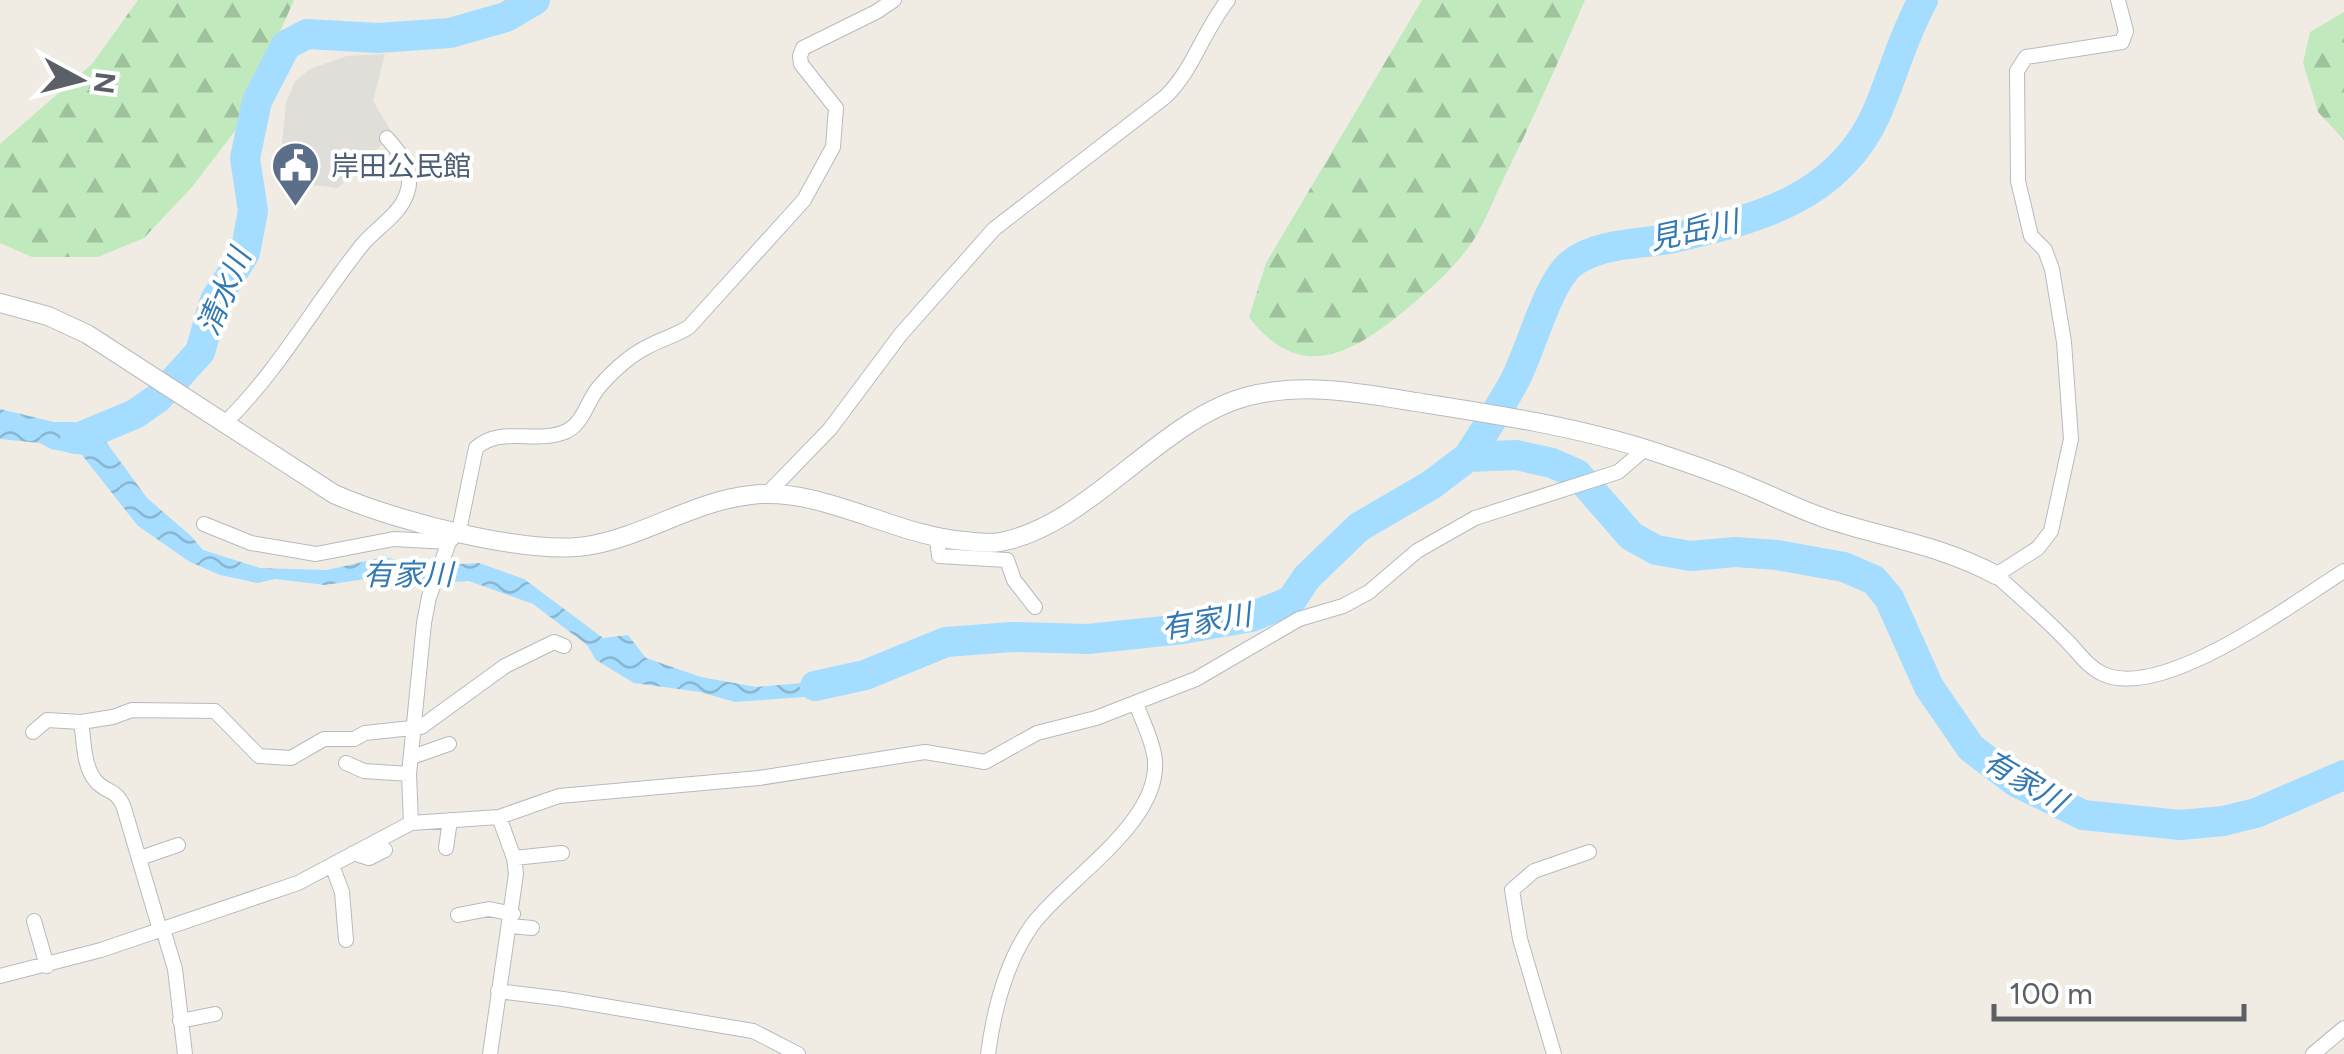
<svg xmlns="http://www.w3.org/2000/svg" width="2344" height="1054" font-family="Figtree,'Noto Sans JP',sans-serif">
<style>
.industrial{fill:#e0ded8}
.forest{fill:url(#forest-firs)}
.water{fill:url(#water-waves)}
.lines{fill:none;stroke-linecap:round;stroke-linejoin:round}
.river{stroke:#a4ddff;stroke-width:30}
.minor-casing{stroke:#b6babf;stroke-width:16}
.tertiary-casing{stroke:#b6babf;stroke-width:20}
.minor{stroke:#fff;stroke-width:14}
.tertiary{stroke:#fff;stroke-width:18}
.labels{text-anchor:middle;dominant-baseline:central;stroke-width:8;stroke-linejoin:round;paint-order:stroke}
.service-label{font-size:28px;fill:#4e5e75;stroke:#fff;text-anchor:start}
.water-label{font-size:30px;font-style:italic;fill:#3379b3;stroke:#fff}
</style>
<defs>
<pattern id="forest-firs" width="22" height="20" patternUnits="userSpaceOnUse" patternTransform="scale(2.5)"><rect width="22" height="20" fill="#c0eabd"/><path d="M5 1l3.5 6h-7zM16 11l3.5 6h-7z" fill="#9fc19d"/></pattern>
<pattern id="water-waves" width="16" height="10" patternUnits="userSpaceOnUse" patternTransform="scale(2.5)"><rect width="16" height="10" fill="#a4ddff"/><path d="M0 5q4-4 8 0t8 0" fill="none" stroke="#89b7d2"/></pattern>
</defs>
<rect width="100%" height="100%" fill="#f0ece3"/>
<path class="industrial" d="M385,54L373,101L393,134L338,188L278,181L286,103L295,81L310,69L347,56Z"/>
<path class="forest" d="M138,0H294L238,127L192,187L144,238L98,257H32L0,243V144L92,64Z
M1422,0H1585C1559,61 1532,121 1503,180C1492,202 1483,228 1468,248C1450,272 1426,293 1403,312C1350,355 1299,383 1249,317L1266,263Z
M2344,12V140L2318,112L2303,63L2310,32Z"/>
<path class="water" d="M0,409L54,422H75L104,439L147,498L191,536L203,550L260,568L327,570L384,557L423,566L479,563L524,579L603,638L628,635L646,658L701,677L756,687L871,677L804,697L735,702L700,692L634,683L596,660L587,645L533,604L469,581L415,584L404,588L372,578L325,585L275,579L258,583L220,575L190,562L138,526L82,455L51,449L40,443L0,439Z"/>
<g class="lines">
<path class="river" d="M75,439L135,414L158,398L200,352L215,300L245,253L253,211L245,158L257,101L286,45L307,34L378,38L450,33L506,17L535,0
M1468,457C1484,432 1501,406 1515,380C1530,352 1548,282 1571,264C1598,242 1640,245 1673,238C1756,219 1839,199 1877,112C1893,75 1903,36 1923,0
M815,686L865,675L946,642L1012,637L1088,639L1183,629L1251,617L1291,601L1307,577L1359,527L1431,485L1468,457L1516,455L1552,463L1577,474L1631,536L1656,550L1691,556L1735,552L1777,555L1844,567L1874,580L1889,598L1929,687L1971,748L2016,782L2083,815L2180,825L2223,821L2256,813L2344,775"/>
<defs>
<path id="minor" d="M2118,0L2126,31L2122,42L2026,57L2017,71L2018,181L2031,236L2045,250L2052,269L2064,342L2071,439L2051,531L2038,548L1996,575C2019,596 2043,616 2064,638C2077,650 2087,667 2103,674C2163,701 2293,603 2344,571
M225,423C279,370 315,304 362,245C376,228 400,215 407,193C415,170 401,154 387,138
M767,494L830,429L901,334L994,229L1165,97C1194,69 1203,31 1228,0
M204,524L251,543L316,554L394,539L449,542
M937,539L939,556L1007,560L1014,580L1035,607
M81,722C84,739 83,765 95,780C106,794 116,787 124,808L160,930
M33,732L47,720L81,722L113,717L132,710L215,711L259,756L291,758L324,739H354L365,733L421,727L505,666L554,642L564,646
M412,757L449,744
M346,763L364,771L409,774
M411,823L409,774L424,623L429,597L449,542L459,531L476,448C501,425 538,445 567,431C584,422 587,401 599,387C612,372 629,356 647,347C661,339 675,336 689,327L804,200L833,147L836,108L801,64L800,56L803,48L876,12L894,0
M446,848L450,820
M353,853L369,858L385,850
M140,858L178,845
M514,858L562,853
M332,865L342,892L346,940
M458,915L489,909L513,914
M34,921L47,966
M510,926L532,928
M163,929L175,969L185,1054
M0,976L101,950L298,883L411,823L499,817L559,796L759,778L925,752L985,762L1037,733L1096,718L1196,679L1299,619L1343,606L1369,592L1417,551L1475,518L1618,472L1645,449
M498,991L563,999L753,1031L798,1054
M180,1021L215,1014
M490,1054L516,874L514,858L499,817
M988,1054C994,1009 1006,961 1033,924C1066,879 1167,819 1154,754C1151,737 1142,720 1136,704
M1554,1054L1520,939L1512,890L1534,871L1589,852
M2313,1054L2344,1028"/>
<path id="tertiary" d="M0,303L48,316L87,334L334,494C392,520 530,557 592,545C646,535 695,501 751,495C821,486 894,536 965,541C976,542 989,544 1000,542C1089,526 1161,418 1249,396C1304,382 1361,393 1416,402C1493,414 1573,426 1649,450C1682,461 1716,472 1748,486C1775,497 1802,511 1830,520C1886,538 1943,546 1996,575"/>
</defs>
<use href="#minor" class="minor-casing"/>
<use href="#tertiary" class="tertiary-casing"/>
<use href="#minor" class="minor"/>
<use href="#tertiary" class="tertiary"/>
</g>
<defs>
<symbol id="civic-pin" viewBox="-11 -11 22 30"><path d="M0 17L-7.5 6A9.5 9.5 0 1 1 7.5 6Z" fill="#5c6f8a" stroke="#fff"/><path d="M-.6-6.5H3V-4.5H.6V-3L4-1V1h2V6H-6V1h2V-1L-.6-3ZM-1.2 2.5V6h2.4V2.5Z" fill="#fff"/></symbol>
</defs>
<g fill-rule="evenodd">
<use href="#civic-pin" x="268" y="138" width="55" height="75"/>
</g>
<g class="labels">
<g class="service-label">
<text x="331" y="166">岸田公民館</text>
</g>
<g class="water-label">
<text transform="translate(1694 230) rotate(-12)">見岳川</text>
<text transform="translate(224 292) rotate(-67)">清水川</text>
<text x="408" y="574">有家川</text>
<text transform="translate(1206 621) rotate(-9)">有家川</text>
<text transform="translate(2025 781) rotate(31)">有家川</text>
</g>
</g>
<g transform="translate(80 80) rotate(97)" stroke="#ffffff" stroke-width="8" paint-order="stroke">
<path d="M0-8L18 38L0 25L-18 38Z" fill="#5b6066"/>
<text y="-15" font-size="28" font-weight="bold" text-anchor="middle" fill="#5b6066">N</text>
</g>
<path d="M1994 1004v15h250v-15" fill="none" stroke="#5b6066" stroke-width="5"/>
<text x="2009" y="1004" font-size="30" fill="#5b6066" stroke="#ffffff" stroke-width="8" paint-order="stroke">100 m</text>
</svg>
